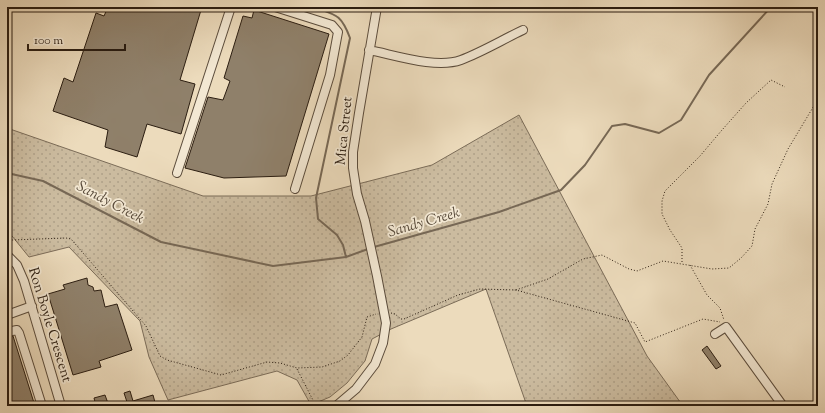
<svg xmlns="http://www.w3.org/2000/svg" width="825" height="413" font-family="'Sorts Mill Goudy',serif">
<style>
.park{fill:url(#park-dots);stroke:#7b6c58}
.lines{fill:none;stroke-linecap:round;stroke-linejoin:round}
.stream{stroke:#776855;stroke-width:2}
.building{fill:#8f806a;stroke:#2b1d11}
.minor-casing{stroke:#5b4c3c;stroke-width:10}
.path{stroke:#2b1d11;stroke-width:1;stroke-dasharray:1 2;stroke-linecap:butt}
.minor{stroke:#f3e8d3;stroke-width:8}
.labels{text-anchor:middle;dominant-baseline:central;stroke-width:3.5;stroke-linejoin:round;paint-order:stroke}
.street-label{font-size:14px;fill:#2b1d11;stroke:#f3e8d3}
.water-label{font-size:15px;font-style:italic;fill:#574939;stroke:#f3e8d3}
</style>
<defs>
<pattern id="park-dots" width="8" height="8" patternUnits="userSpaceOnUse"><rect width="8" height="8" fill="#cbbb9f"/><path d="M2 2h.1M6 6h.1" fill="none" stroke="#aea088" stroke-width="1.8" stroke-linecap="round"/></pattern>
</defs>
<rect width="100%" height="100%" fill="#ecdbbc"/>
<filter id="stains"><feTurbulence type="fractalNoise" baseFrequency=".005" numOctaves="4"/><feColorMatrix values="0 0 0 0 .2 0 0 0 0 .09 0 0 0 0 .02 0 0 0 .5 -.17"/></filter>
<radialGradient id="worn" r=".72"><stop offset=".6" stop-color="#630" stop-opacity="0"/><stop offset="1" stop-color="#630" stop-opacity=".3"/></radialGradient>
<path class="park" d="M519,115L647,356L683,406H527L486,289L391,329L372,339L365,361L347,383L330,397L311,405L297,380L277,371L168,400L149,357L140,321L69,247L29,257L12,236L7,234V128L203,196H311L432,165Z"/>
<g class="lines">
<path class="stream" d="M313,7C336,15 341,14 350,38L316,198L318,219L337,235L343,245L346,257
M7,173L43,181L161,242L273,266L346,257L368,249
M374,247L499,212L561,190L585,165L612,126L625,124L659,133L681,120L709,75L771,7"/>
</g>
<path class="building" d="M108,7H189L201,10L180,80L195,84L181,134L147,124L137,157L105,147L108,130L53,111L64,78L73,82L96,13L104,16Z
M254,10L329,34L286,176L224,178L185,168L208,97L223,100L230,81L224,78L243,16L252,18Z
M87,278L88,285L93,287L94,291L101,290L105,307L117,304L132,350L99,361L101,367L73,375L48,294L65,289L63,285Z
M13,336L35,406H7V337Z
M707,346L721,366L716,369L702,350Z
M130,391L133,401L153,395L156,406H120V405L127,402L124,393Z
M105,395L109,406H96L94,398Z"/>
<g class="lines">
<defs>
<path id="minor" d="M275,7L332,25L338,32L330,75L295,189
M369,50C395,55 436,69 461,60C482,52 502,40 523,30
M177,173L231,7
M7,255L17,265L24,281L61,406
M7,315L32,306
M7,332L17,330L19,333L42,406
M715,334L726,327L783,406
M336,406L356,389L375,364L383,343L386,323L377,276L365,221L357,194L353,168V152L359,113L377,7"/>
</defs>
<use href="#minor" class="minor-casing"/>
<path class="path" d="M7,237L12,240L66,238L71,239L146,326L160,356L167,360L221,375L267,362L280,363L297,368L322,367L340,361L348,355L362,337L367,317L376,314
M7,247L12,240
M682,262V248L670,230L662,214V201L665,191L700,156L722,130L746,103L771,80L785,87
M690,265L707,295L720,308L724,320
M516,290L548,279L583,259L602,255L629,269L637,271L663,261L712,269L729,268L741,258L752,246L755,229L768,204L772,184L788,149L818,99
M391,313L395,314L401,319H404L458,295L480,289L516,290L635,323L645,342L703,319L720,322
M297,369L316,406"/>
<use href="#minor" class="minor"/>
</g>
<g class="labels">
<g class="street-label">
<text transform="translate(345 131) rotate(-84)">Mica Street</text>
<text transform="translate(49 325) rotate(73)">Ron Boyle Crescent</text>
</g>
<g class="water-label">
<text transform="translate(110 203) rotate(28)">Sandy Creek</text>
<text transform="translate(424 223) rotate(-16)">Sandy Creek</text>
</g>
</g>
<rect width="825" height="413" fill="none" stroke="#ecdbbc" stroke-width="24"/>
<rect x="8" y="8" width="809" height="397" fill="none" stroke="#2b1d11" stroke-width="2"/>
<rect x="12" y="12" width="801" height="389" fill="none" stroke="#2b1d11"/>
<path d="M28 44v6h97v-6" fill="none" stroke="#2b1d11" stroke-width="2"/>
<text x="34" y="44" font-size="12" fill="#2b1d11" stroke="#f3e8d3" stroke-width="3" paint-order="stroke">100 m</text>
<rect width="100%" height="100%" filter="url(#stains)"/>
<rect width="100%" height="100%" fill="url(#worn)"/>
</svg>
